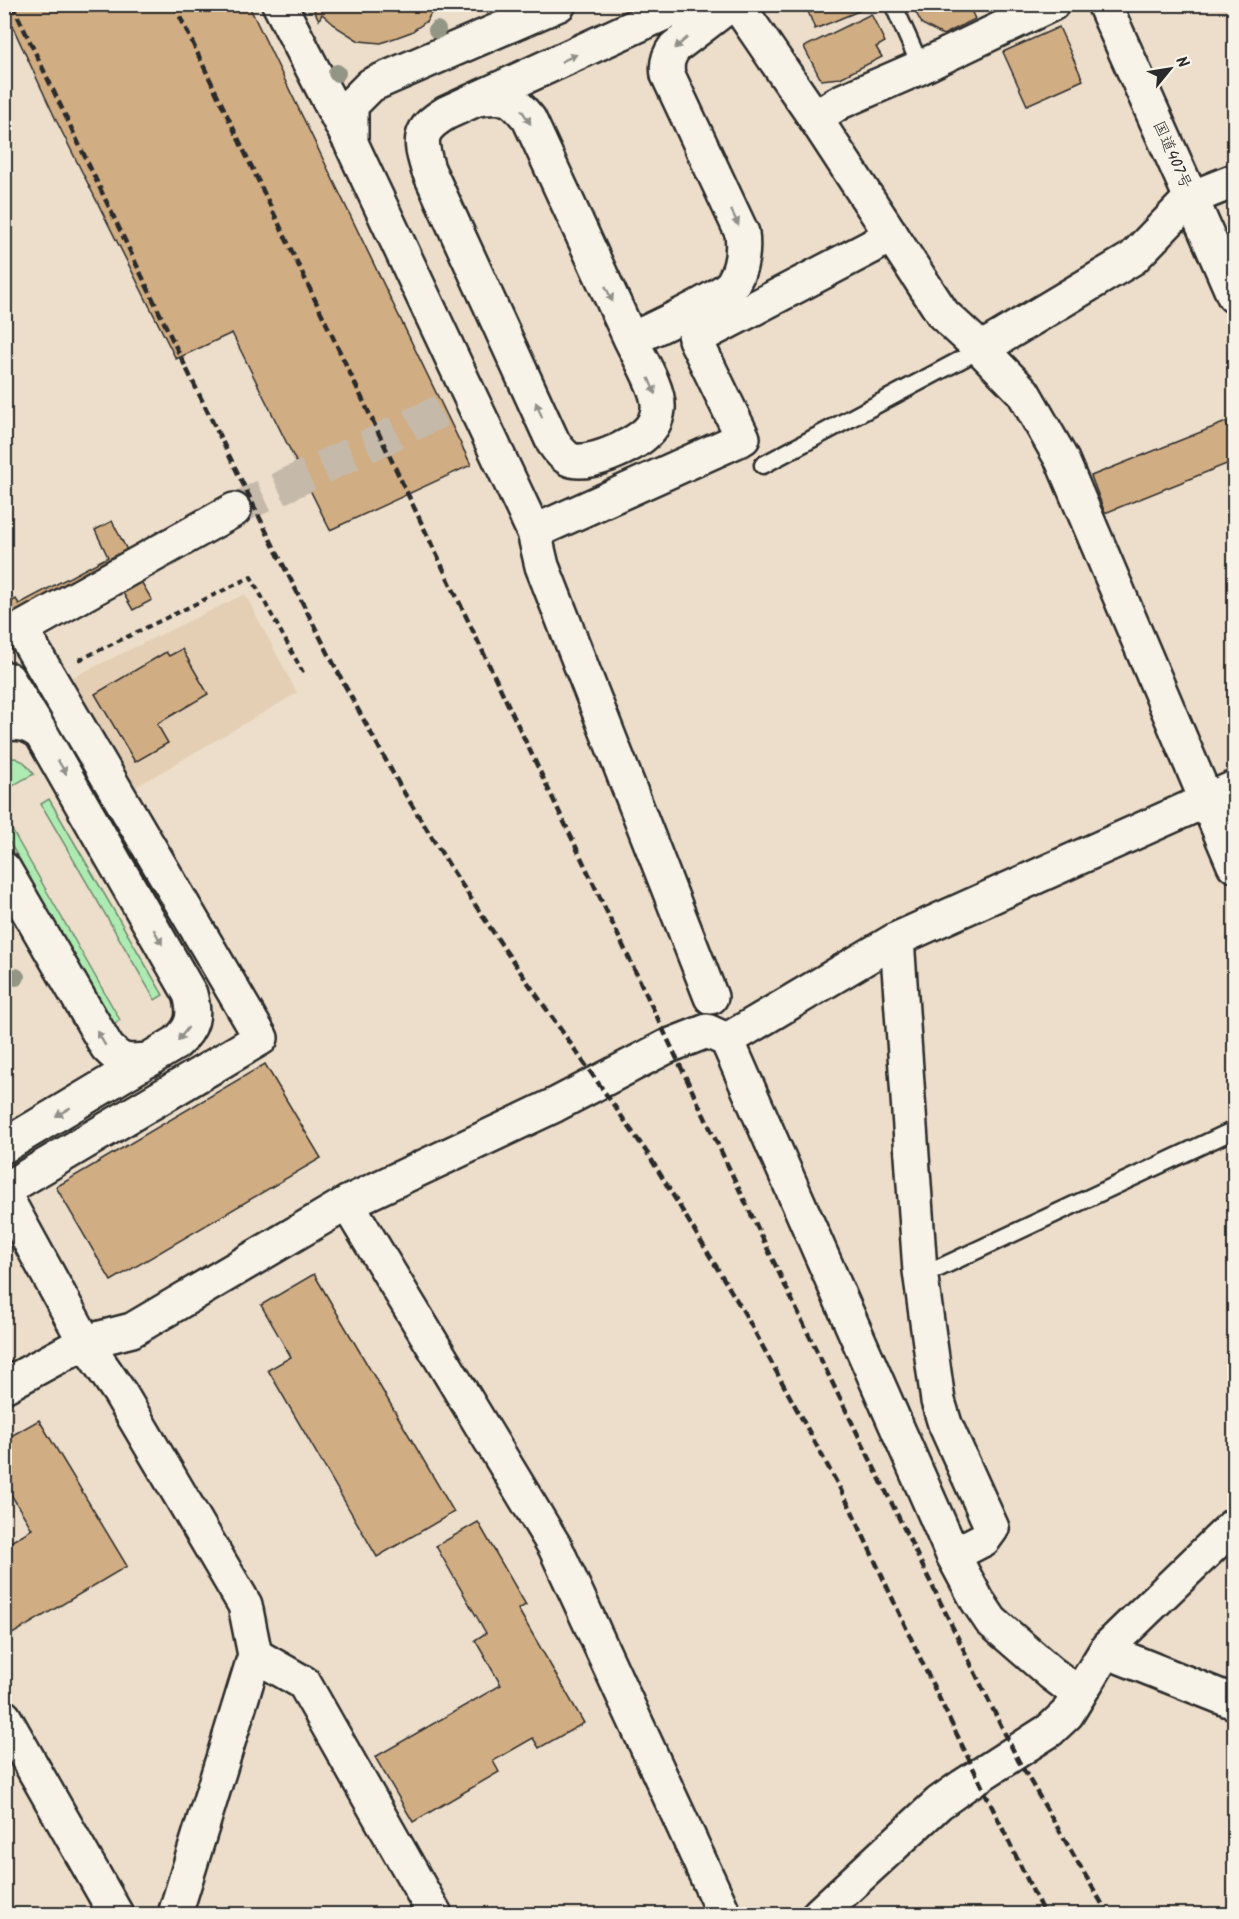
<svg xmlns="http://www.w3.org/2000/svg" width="1239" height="1919" font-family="Kalam,'Klee One',sans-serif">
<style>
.built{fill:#e4cfb5}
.green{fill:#aeebb2;stroke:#6c8b6e;stroke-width:1.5}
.building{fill:#d1ad83;stroke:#2b2b2b;stroke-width:1.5}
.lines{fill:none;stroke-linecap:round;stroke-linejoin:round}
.street-tunnel{stroke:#c5baaa;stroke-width:33;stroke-dasharray:33 16;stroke-linecap:butt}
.lane-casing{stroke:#2b2b2b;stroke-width:21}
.street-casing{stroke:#2b2b2b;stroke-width:38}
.secondary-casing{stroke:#2b2b2b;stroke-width:38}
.primary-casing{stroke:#2b2b2b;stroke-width:38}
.highway-casing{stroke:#2b2b2b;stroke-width:38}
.path{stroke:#2b2b2b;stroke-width:4;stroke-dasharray:6 4.5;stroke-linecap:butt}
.lane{stroke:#f7f3e8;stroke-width:16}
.street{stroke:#f7f3e8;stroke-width:33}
.secondary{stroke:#f7f3e8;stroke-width:33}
.primary{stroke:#f7f3e8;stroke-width:33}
.highway{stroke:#f7f3e8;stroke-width:33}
.rail{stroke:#2b2b2b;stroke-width:4.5;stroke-dasharray:9 4.5;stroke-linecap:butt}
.tree{fill:#949685}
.oneway{fill:#918f8a}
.labels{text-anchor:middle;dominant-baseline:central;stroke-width:4.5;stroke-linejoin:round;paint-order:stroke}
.street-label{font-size:16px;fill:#2b2b2b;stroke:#f7f3e8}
</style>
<rect width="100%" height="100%" fill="#ecdeca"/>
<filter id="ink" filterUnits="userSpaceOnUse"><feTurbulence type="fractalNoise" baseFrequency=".0167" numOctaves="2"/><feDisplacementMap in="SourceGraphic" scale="12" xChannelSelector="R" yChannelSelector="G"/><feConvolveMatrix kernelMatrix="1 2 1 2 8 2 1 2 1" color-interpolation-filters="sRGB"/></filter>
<g filter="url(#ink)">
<path class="built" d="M245,594L297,693L132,789L69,679Z"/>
<path class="green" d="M15,758L24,762L34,774C22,780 10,785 5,797V759Z
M49,799L163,995L155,1000L41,804Z
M4,816L120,1020L113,1025L5,834Z"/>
<path class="building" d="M4,4H248L471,465L330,530L232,333L176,359L57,122L4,8Z
M311,4H462L446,10L431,13L427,21L411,32L381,43L359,41L338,28L322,14L319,20Z
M805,4H870L871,6L815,29Z
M919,4H968L975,19L943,35L922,24L913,7Z
M871,14L885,42L876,47L882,57L840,78L821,80L804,47Z
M1059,27L1083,80L1027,105L1003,52Z
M1226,422L1234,443V461L1105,513L1091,476Z
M233,499L136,573L152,600L133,610L116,581L4,640V606L16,599L19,604L108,557L95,530L112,521L127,550Z
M182,649L208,694L157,724L168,743L135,762L95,694L166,652L169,656Z
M265,1064L321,1158L111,1281L56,1187Z
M314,1274L454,1512L377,1557L268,1370L291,1357L261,1305Z
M39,1420L127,1566L4,1639V1546L32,1529L4,1483V1440Z
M478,1522L526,1605L518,1609L584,1723L539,1748L533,1738L493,1761L499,1772L413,1822L375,1757L501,1685L475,1640L486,1633L436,1546Z"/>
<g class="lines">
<path class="street-tunnel" d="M234,510L470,397"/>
<defs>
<path id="lane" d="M893,4L921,67
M763,465L981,349
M920,1271L939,1268L1234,1130"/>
<path id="street" d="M279,4L349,139
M559,4L371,85L351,105V143L534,532L743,438L695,339L871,247L891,234
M815,118L840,102L921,67L1052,4
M1191,198L1133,258L981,349L1023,392L1062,460L1234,865
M534,532L542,566L711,997
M727,1040L897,939
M4,1190L261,1038L21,629L234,510
M953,1555L984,1539L992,1528L945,1424L938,1401L920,1271L897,939L1234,788
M1108,1647L1116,1655L1234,1702
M255,1655L304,1683L435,1914
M4,1717L116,1914
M819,1914L939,1803L963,1786L1050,1730L1067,1714L1108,1647L1234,1525"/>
<path id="secondary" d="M678,4L667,12L446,113C418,130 419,139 428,169L553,442C557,448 562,455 569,459C586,468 633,446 646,433C653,427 657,418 658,409C660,390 639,357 631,340C652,329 721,299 733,283C742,268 744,250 742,233L668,75C666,64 668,56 675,47L722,11L723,4
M737,4L815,118L943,314L981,349
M477,99C507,96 509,95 529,119L631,340
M8,679L41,733
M4,724C20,722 28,724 41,733L190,994C196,1016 193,1028 176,1043L4,1146
M4,869L107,1047C123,1064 127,1061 149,1060
M4,1194L85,1342L120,1393L245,1605L255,1655L175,1914
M347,1203L555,1547L724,1914
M4,1386L85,1342L132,1330L347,1203L555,1105L666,1047L707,1031L727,1040L953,1555L977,1600L991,1621L1051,1673L1079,1694"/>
<path id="primary" d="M1191,198L1234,296"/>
<path id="highway" d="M1104,4L1191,198L1234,181"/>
</defs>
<use href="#lane" class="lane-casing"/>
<use href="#street" class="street-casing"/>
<use href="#secondary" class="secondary-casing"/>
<use href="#primary" class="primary-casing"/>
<use href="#highway" class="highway-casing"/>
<path class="path" d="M79,660L251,577L305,676"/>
<use href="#lane" class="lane"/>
<use href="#street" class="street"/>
<use href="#secondary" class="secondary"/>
<use href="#primary" class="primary"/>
<use href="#highway" class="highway"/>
<path class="rail" d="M12,4L172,339L273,545L343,682L400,786L454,873L505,950L648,1154L745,1314L850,1507L927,1673L1044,1914
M174,4L802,1321L1018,1760L1108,1914"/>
</g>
<g class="tree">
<circle cx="437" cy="30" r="9"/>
<circle cx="337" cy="73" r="9"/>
<circle cx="16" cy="977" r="9"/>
</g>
<defs><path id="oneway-solid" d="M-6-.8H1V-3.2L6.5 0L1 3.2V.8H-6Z" transform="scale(1.5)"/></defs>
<g class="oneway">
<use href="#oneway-solid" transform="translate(681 43) rotate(139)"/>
<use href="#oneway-solid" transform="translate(569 58) rotate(-25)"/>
<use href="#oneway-solid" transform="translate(526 117) rotate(57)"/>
<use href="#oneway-solid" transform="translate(735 218) rotate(65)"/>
<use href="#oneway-solid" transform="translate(609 294) rotate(65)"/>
<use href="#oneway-solid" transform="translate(652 386) rotate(67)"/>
<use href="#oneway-solid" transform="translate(539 410) rotate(-113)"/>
<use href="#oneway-solid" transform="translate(62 767) rotate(59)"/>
<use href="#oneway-solid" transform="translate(158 937) rotate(61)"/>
<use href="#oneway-solid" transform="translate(183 1034) rotate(128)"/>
<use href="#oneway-solid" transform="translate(101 1038) rotate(-120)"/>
<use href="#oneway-solid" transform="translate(63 1112) rotate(149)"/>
</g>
</g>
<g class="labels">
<g class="street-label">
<text transform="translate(1172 155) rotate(66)">国道407号</text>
</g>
</g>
<rect width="1239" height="1919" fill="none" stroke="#f7f3e8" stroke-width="24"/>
<rect x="12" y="12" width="1215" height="1895" fill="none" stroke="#2b2b2b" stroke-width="2" filter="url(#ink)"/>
<g transform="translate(1170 69) rotate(60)" stroke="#f7f3e8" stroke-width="4.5" paint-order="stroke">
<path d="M0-4.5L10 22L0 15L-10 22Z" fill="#2b2b2b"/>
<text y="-9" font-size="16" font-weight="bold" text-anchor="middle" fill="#2b2b2b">N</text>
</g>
</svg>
